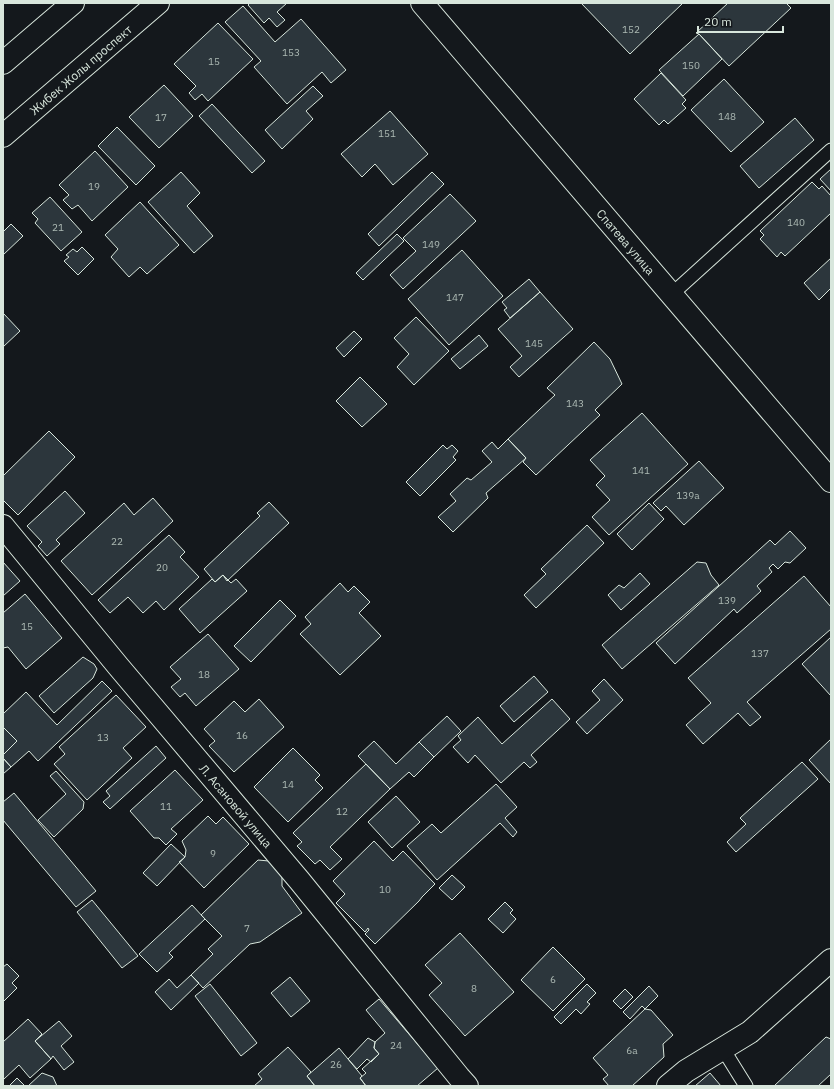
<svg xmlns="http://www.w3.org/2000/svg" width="834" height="1089" font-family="'IBM Plex Sans',sans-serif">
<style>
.building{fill:#2c363c;stroke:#d8e6dc}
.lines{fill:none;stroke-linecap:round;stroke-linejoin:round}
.service-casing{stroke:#d8e6dc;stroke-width:15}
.minor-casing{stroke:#d8e6dc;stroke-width:24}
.tertiary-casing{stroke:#d8e6dc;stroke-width:24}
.trunk-casing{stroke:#d8e6dc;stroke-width:24}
.service{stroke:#14181c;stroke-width:13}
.minor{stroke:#14181c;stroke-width:22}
.tertiary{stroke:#14181c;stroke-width:22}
.trunk{stroke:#14181c;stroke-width:22}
.labels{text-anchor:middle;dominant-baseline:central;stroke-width:3;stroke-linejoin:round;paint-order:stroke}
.number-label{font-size:10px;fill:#adbab4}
.street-label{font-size:12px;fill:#d8e6dc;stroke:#14181c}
</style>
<rect width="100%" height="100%" fill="#14181c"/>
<path class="building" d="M250,3H287L277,12L285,20L277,27L269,18L264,23L248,5Z
M581,3H683L630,54Z
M728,3H789L787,4L791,8L729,66L699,34L696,33Z
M243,6L275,42L301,19L346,70L331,83L322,72L287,104L254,67L261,61L225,22Z
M218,23L253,59L208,101L202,94L195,100L189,93L196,86L174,64Z
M699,34L722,59L683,96L659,70Z
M661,73L686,100L682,104L686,108L668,124L664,120L659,125L634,99Z
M724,79L764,122L731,152L691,110Z
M164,85L193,116L159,148L129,117Z
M313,86L323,96L306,111L313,119L282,149L265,130Z
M212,104L265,161L252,173L199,116Z
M390,111L428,154L393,185L375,164L362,177L341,154Z
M795,118L814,140L759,188L740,166Z
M117,127L155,166L136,185L98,146Z
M95,151L128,187L92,221L78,205L72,209L63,200L69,195L59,185Z
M831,169V191L820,179Z
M181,172L200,193L187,206L213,236L194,253L148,202Z
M432,172L444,184L379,246L368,234Z
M812,182L819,189L822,186L831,196V213L785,256L781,252L777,257L760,239L764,235L760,231Z
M450,194L476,221L403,289L390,275L416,251L403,238Z
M50,197L82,232L61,251L35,223L38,219L32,213Z
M140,202L179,245L147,274L140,267L129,277L111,257L118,249L105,235Z
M11,224L23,236L3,255V232Z
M397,234L404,241L363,280L356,273Z
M82,247L94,259L78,275L64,261L69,257L66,255L73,249L77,252Z
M462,250L503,296L449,345L408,299Z
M831,258V288L819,300L804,283Z
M529,279L540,292L510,318L504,310L507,308L502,302Z
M540,292L573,329L519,377L510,367L522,356L498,329Z
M3,313L20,331L3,347Z
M416,317L449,351L414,385L397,367L409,354L394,338Z
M354,331L362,339L344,357L336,348Z
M479,335L488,346L460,369L451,359Z
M594,342L610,359L622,384L595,410L600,415L536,475L523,462L526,458L508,439L555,395L547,388Z
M360,377L387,404L362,427L336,401Z
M642,413L688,464L609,535L592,517L610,500L596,485L605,476L590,460Z
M49,431L75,457L18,515L3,500V476Z
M508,439L526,458L486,493L488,498L453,532L438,517L456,501L450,494L467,478L471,480L492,462L482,451L492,442L498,449Z
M443,445L447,449L452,445L458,451L453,457L456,460L420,496L406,482Z
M699,461L724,488L684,525L666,506L661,511L653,503Z
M65,491L85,513L56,540L60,544L47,556L38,546L42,542L27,526Z
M153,498L173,521L92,595L61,561L124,503L134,515Z
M269,502L289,523L227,581L223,575L215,582L204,569L260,516L257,513Z
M649,503L664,519L632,550L617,534Z
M587,525L604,543L536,608L524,595L546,574L541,569Z
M790,531L806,548L790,563L785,562L778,569L773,564L769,568L772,572L757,586L761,591L737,613L734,609L675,664L656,643L770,540L775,545Z
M169,535L185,552L180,557L199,577L164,610L156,601L143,613L128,597L110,613L98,600Z
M3,562L20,581L3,596Z
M697,562L706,563L711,575L719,585L622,669L602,645Z
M640,573L650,584L621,610L608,595L619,585L624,588Z
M223,575L231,583L236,579L247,591L200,633L179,609L212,579L215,582Z
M804,576L831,607V629L747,702L761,717L750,726L738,713L703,744L686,725L711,703L688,678Z
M340,583L348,592L354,586L370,602L359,613L381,636L340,675L300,634L311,624L305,617Z
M25,594L62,638L26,669L8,647L3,648V613Z
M280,600L296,616L251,662L234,646Z
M208,634L239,669L196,706L185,693L180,697L171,687L181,679L170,667Z
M831,637V696L802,664Z
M83,657L94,664L97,669L93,678L54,713L39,696Z
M534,676L548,692L514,722L500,706Z
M604,679L623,700L587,734L576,722L600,700L592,691Z
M102,681L112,691L38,761L29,751L11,767L3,758V755L17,741L3,727V714L26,692L57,725Z
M116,695L146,727L123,748L132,758L87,800L54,764L65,754L59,747Z
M259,699L284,727L234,772L209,746L215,741L204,729L234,701L245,712Z
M552,699L570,719L531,755L537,762L530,768L524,762L501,783L475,755L468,763L453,747L461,740L458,736L478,717L502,744Z
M447,716L461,731L434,757L419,742Z
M3,727L17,741L3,755Z
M831,739V784L809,760Z
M374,741L396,764L419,742L434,757L414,777L409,772L390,789L358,756Z
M156,746L166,758L110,809L103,802L110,796L106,791Z
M293,748L320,775L315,780L323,788L288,822L254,787Z
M3,758L11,767L3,774Z
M802,762L818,779L736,852L727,842L746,824L740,818Z
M366,764L390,789L330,847L342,859L330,870L320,860L315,864L297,846L302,842L293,833Z
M175,770L203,800L171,829L177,834L166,845L159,838H154L130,811Z
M56,771L84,802L83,809L54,837L38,820L66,794L50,776Z
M496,784L517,807L505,818L517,832L513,837L500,823L437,880L407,846L432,824L441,833Z
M14,793L96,891L76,907L3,820V802Z
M396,796L420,822L392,848L368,822Z
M208,816L216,824L223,817L249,844L204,888L179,862L185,857L186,850L182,841Z
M374,841L393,861L403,851L435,884L422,897L419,901L375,944L365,934L369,930L368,928L365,932L336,903L345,894L333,881Z
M171,844L185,857L157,886L143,873Z
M258,860L269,861L282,876V886L302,913L260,942L250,944L203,988L191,975L213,954L208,949L222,936L201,915Z
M452,875L465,887L452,900L439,888Z
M92,900L138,956L122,968L77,912Z
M505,902L513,910L510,913L516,919L503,933L488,919Z
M192,905L205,919L169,953L173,957L157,972L139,954Z
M460,933L514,992L465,1036L429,995L442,983L425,965Z
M553,947L585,979L553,1011L521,980Z
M7,964L19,976L12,983L17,988L3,1002V967Z
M191,975L199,983L171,1010L155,992L169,979L177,988Z
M290,977L310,1001L291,1017L271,993Z
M210,984L257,1043L241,1056L195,996Z
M587,984L596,993L587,1002L590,1004L581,1014L576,1009L561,1024L554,1017Z
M649,986L658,996L645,1009L642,1006L630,1019L623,1012Z
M625,989L633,997L621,1009L613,1001Z
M379,999L438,1068L417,1086H366L360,1078L366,1073L362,1069L379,1054L374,1048L375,1042L385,1033L366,1010Z
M645,1009L651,1010L673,1035L663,1044L664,1057L632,1086H609L603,1079L608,1075L593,1058Z
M28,1019L42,1034L35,1041L51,1059L30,1078L19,1065L4,1079L3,1078V1042Z
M59,1021L72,1036L61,1046L74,1062L64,1070L53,1056L51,1059L35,1041Z
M826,1037L831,1039V1074L818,1086H774Z
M368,1038L375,1042L374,1048L379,1054L371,1062L367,1059L357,1069L348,1059Z
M288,1047L311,1072L307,1076L315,1086H254L262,1079L258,1074Z
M339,1048L362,1076L360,1078L366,1086H315L307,1076Z
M42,1073L53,1077L57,1086H28Z
M710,1073L721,1086H695Z
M17,1078L25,1086H9Z"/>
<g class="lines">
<defs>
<path id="service" d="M672,294L831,150
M723,1049L746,1086"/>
<g id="minor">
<path id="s1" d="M3,526L118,666L299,880L459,1077L467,1086"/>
<path d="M668,1086L686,1071L750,1032L831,960"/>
</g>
<g id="tertiary">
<path id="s2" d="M422,3L831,481"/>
</g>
<g id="trunk">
<path d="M3,63L73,3"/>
<path id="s3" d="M3,136L158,3"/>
</g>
</defs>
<use href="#service" class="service-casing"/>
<use href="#minor" class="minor-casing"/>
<use href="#tertiary" class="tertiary-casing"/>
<use href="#trunk" class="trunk-casing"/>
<use href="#service" class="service"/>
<use href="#minor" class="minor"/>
<use href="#tertiary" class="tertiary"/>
<use href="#trunk" class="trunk"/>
</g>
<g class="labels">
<g class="number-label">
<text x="631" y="29">152</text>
<text x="291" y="52">153</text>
<text x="214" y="61">15</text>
<text x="691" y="65">150</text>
<text x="727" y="116">148</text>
<text x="161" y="117">17</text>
<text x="387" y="133">151</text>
<text x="94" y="186">19</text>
<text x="796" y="222">140</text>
<text x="58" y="227">21</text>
<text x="431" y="244">149</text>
<text x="455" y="297">147</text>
<text x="534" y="343">145</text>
<text x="575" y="403">143</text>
<text x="641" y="470">141</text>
<text x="688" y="495">139а</text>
<text x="117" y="541">22</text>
<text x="162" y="567">20</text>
<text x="727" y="600">139</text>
<text x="27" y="626">15</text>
<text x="760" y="653">137</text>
<text x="204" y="674">18</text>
<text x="242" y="735">16</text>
<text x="103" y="737">13</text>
<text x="288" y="784">14</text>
<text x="166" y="806">11</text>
<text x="342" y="811">12</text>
<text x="213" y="853">9</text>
<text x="385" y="889">10</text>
<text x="247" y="928">7</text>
<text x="553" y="979">6</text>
<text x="474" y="988">8</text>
<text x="396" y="1045">24</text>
<text x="632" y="1050">6а</text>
<text x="336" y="1064">26</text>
</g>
<g class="street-label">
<text stroke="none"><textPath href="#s3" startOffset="102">Жибек Жолы проспект</textPath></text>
<text stroke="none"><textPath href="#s2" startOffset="314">Спатева улица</textPath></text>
<text stroke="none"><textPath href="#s1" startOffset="364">Л. Асановой улица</textPath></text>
</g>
</g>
<rect width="834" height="1089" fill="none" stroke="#d8e6dc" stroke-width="8"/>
<path d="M698 26v6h85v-6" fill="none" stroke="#d8e6dc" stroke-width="2"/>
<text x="704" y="26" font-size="12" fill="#d8e6dc" stroke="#14181c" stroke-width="3" paint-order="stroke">20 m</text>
</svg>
